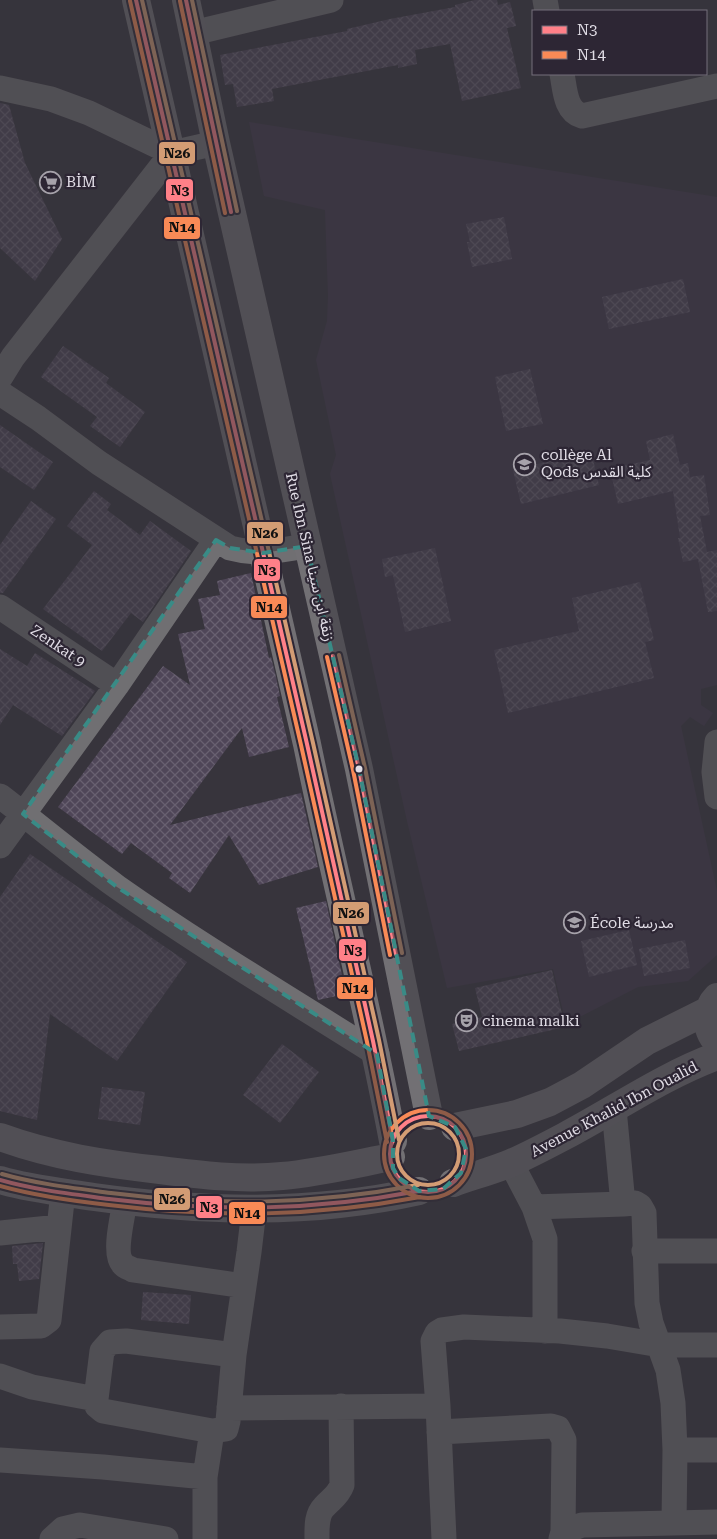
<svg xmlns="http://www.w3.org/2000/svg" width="717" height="1539" font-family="'Roboto Serif','Noto Sans Arabic',serif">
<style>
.built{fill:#41384b}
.building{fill:url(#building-cross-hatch)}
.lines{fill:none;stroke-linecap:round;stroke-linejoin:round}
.minor{stroke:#706f72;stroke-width:25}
.major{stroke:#727074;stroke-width:28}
.bus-1-casing{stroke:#2d2634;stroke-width:8}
.bus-2-casing{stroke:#2d2634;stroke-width:8}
.bus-3-casing{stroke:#2d2634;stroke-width:8}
.bus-1{stroke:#ff8088;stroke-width:4}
.bus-2{stroke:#f98a56;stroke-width:4}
.bus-3{stroke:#d39c74;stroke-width:4}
.marked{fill:none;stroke:#398b86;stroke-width:4;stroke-dasharray:10 6;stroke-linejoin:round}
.bus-dot{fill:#e1dde6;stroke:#2d2634;stroke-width:2}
.labels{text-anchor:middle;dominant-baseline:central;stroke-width:4.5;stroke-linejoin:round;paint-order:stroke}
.poi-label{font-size:15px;fill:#e1dde6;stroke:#2d2634;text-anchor:start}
.street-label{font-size:15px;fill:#e1dde6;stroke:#2d2634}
.line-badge{stroke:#2d2634;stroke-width:2}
.pale-badge-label{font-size:14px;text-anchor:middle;font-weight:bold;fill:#111}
</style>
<defs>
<pattern id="building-cross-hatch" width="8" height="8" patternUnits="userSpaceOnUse" patternTransform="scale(1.25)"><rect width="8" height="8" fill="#4f4658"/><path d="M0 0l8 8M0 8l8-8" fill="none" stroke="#686070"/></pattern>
</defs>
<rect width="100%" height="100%" fill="#37343c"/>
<path class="built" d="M249,122L717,197V685L701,689V705L713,713L704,726L690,717L681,726L717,891V955L688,981L638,987L566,1024L553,969L447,988L407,821L330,474L336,455L316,360L327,321L328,296L325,210L264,196Z"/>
<path class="building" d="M475,0H497L498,5L510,2L516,26L507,28L521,88L462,101L450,44L415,50L417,64L398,68V65L272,89L274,101L237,107L233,84L225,85L220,55L347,31V29L390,19L455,7V5Z
M0,103L9,105L25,163L62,239L35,281L0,248Z
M504,217L512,259L472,267L467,242H470L466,224Z
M683,279L690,312L609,329L602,297Z
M63,346L109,378L106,383L145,412L120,447L90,426L97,417L41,377Z
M530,369L543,424L506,431L495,377Z
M0,425L53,462L34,490L0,467Z
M673,434L680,465L688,463L690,477L704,475L710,515L700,516L707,552L717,550V611L708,612L698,559L683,562L678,538H680L673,491L618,504L610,469L650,460L646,441Z
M591,451L599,485L521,504L513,470Z
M94,491L111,504L107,510L140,535L150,521L191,551L143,622L131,613L102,651L43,609L92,545L67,526Z
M31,501L56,519L3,593H0V545Z
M435,548L451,621L405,632L393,575L385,577L382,559Z
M251,573L269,658L271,657L276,677L280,696L277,697L289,747L249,757L242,728L170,825L301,793L318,867L259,885L229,835L190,893L169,878L172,873L131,843L122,854L58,807L163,666L190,685L178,634L205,629L198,599L220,595L217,581Z
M640,582L654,640L645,642L654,678L508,713L494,650L579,631L572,598Z
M0,649L27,666L35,653L95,691L62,736L13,705L0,725Z
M30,854L187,962L117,1061L50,1014L37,1120L0,1111V897Z
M326,901L346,994L318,1000L296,908Z
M629,930L637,965L589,977L581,941Z
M685,940L690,968L644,976L639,949Z
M552,970L565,1027L459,1051L452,1024L482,1017L475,988Z
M282,1044L319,1072L280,1123L243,1095Z
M102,1087L145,1092L140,1125L98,1119Z
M43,1243L39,1279L19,1281L17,1264H13L12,1246Z
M143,1292L191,1295L189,1324L141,1320Z"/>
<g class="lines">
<path class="minor" d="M545,0L547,11
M193,33L331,0
M562,74C565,89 565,111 582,116L717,86
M0,88L51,99L89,113L172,153L216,143
M0,378L13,357L172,153
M0,393L38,418L99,463L230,548C259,556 278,550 307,546
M0,607L117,685
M717,742L714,772L717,797
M0,796C39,826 77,858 117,887C201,946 290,999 377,1054
M0,846L117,685L216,540
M614,1109L623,1204L635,1203L640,1206L644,1213L647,1303L651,1323L668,1370L673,1403L675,1450L674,1522
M511,1163L534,1207L545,1239V1331
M125,1202C123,1215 113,1254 123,1264C125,1267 130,1268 133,1270L244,1286
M534,1207L623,1204
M0,1233L59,1227
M644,1251H717
M0,1327L41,1326L49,1320L63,1192
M0,1376L32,1387L96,1399
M229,1408L438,1406
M212,1431L103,1411L97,1406L96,1399L102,1351L110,1342L126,1341L234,1355
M439,1432L551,1426L558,1428L564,1440L563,1532
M675,1450H717
M0,1460L103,1467L205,1477
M52,1539L63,1529L80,1525L166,1539
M205,1539V1477L212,1431L226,1429L228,1421L234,1355L249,1252L254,1210
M317,1539C317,1528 316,1515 324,1507C331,1499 338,1496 342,1485L341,1406
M444,1539L438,1406L433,1341L437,1333L442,1330L464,1327L560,1331L607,1336L660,1345H717
M561,1539L563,1532L582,1525L717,1522"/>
<path class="major" d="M136,0L307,744C334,876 368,1007 393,1141
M186,0L216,143L359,769L429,1116
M717,997C705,1009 705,1030 717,1042
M455,1127L517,1114L550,1102L582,1085L647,1041L709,1010
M0,1137C52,1156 105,1164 160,1170C200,1175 241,1180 282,1176C318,1173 355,1164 391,1157
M0,1180C30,1189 62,1192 94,1197C202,1212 311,1215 419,1191
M453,1183C472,1176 492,1171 511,1163C529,1155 548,1145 565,1136C616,1109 663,1076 717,1056"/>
<defs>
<path id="bus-1" d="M136,0L307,744L373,1041L393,1141
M186,0L231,212
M333,656L359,769L396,954
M390 1154a38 38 0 1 1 76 0a38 38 0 1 1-76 0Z
M0,1180C35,1190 72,1194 109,1199C216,1212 313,1211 419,1191"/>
<path id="bus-2" d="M130,1L301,745L367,1042L387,1142
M180,1L225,213
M327,657L353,770L390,955
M384 1154a44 44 0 1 1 88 0a44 44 0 1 1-88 0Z
M0,1186C36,1196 72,1201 109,1205C216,1218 314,1217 420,1197"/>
<path id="bus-3" d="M142,0L313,743L379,1040L399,1140
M192,0L237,211
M339,655L365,768L402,953
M397 1154a31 31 0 1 1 62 0a31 31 0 1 1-62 0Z
M2,1174C37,1184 74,1188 111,1193C216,1206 313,1205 418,1185"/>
</defs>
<use href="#bus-1" class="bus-1-casing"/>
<use href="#bus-2" class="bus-2-casing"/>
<use href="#bus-3" class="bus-3-casing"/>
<use href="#bus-1" class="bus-1"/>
<use href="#bus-2" class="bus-2"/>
<use href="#bus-3" class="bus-3"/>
</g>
<path d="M0 0H717V1539H0ZM216,540L230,548L263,553L307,546L359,769L429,1116L455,1127L466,1149L461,1173L443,1189L419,1191L399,1178L393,1168V1141L377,1054L117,887L23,814Z" fill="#37343c" fill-opacity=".55" fill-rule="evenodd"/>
<path class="marked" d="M216,540L230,548L263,553L307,546L359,769L429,1116L455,1127L466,1149L461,1173L443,1189L419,1191L399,1178L393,1168V1141L377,1054L117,887L23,814Z"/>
<defs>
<symbol id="supermarket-ring" viewBox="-11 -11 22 22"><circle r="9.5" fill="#2d2634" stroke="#a6a2aa" stroke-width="1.5"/><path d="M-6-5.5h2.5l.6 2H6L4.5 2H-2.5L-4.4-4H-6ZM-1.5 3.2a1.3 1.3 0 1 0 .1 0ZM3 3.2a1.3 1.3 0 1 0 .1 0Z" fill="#a6a2aa"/></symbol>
<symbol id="university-ring" viewBox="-11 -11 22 22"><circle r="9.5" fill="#2d2634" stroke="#a6a2aa" stroke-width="1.5"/><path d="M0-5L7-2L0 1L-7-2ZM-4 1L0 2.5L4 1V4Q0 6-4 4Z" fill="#a6a2aa"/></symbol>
<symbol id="school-ring" viewBox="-11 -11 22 22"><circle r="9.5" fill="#2d2634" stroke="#a6a2aa" stroke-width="1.5"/><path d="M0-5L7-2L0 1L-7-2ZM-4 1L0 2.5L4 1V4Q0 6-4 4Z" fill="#a6a2aa"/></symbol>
<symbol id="theatre-ring" viewBox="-11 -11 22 22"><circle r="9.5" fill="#2d2634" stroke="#a6a2aa" stroke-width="1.5"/><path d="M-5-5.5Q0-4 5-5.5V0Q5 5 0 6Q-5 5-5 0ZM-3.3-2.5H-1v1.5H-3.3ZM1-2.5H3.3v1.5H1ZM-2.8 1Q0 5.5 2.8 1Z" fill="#a6a2aa"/></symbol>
</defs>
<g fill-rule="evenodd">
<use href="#supermarket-ring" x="38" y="170" width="25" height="25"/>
<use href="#university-ring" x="512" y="452" width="25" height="25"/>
<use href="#school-ring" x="562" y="910" width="25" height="25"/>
<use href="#theatre-ring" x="454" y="1008" width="25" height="25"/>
</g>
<circle class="bus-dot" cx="359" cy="769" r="4.5"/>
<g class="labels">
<g class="poi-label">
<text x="66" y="182">BİM</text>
<text x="541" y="455">collège Al<tspan x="541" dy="17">Qods كلية القدس</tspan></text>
<text x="590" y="923">École مدرسة</text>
<text x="482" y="1021">cinema malki</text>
</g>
<g class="street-label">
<text transform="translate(310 557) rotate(77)">Rue Ibn Sina زنقة ابن سينا</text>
<text transform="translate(58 646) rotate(34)">Zenkat 9</text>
<text transform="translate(614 1109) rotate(-28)">Avenue Khalid Ibn Oualid</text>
</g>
</g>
<g class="line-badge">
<rect x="158" y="141" width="38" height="24" rx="5" fill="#d39c74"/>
<rect x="165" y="178" width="29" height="24" rx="5" fill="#ff8088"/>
<rect x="163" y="216" width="38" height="24" rx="5" fill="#f98a56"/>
<rect x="246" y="521" width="38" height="24" rx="5" fill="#d39c74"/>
<rect x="253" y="558" width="28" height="24" rx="5" fill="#ff8088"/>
<rect x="250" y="595" width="38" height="24" rx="5" fill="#f98a56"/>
<rect x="332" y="901" width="38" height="24" rx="5" fill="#d39c74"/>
<rect x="338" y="938" width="29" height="24" rx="5" fill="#ff8088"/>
<rect x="336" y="976" width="38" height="24" rx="5" fill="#f98a56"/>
<rect x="153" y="1187" width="38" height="24" rx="5" fill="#d39c74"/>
<rect x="195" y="1195" width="28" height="24" rx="5" fill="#ff8088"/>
<rect x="228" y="1201" width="38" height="24" rx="5" fill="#f98a56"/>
</g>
<g class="pale-badge-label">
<text x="177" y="158">N26</text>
<text x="180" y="195">N3</text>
<text x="182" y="232">N14</text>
<text x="265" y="538">N26</text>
<text x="267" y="575">N3</text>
<text x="269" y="612">N14</text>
<text x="351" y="918">N26</text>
<text x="353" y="955">N3</text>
<text x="355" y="993">N14</text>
<text x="172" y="1204">N26</text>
<text x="209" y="1212">N3</text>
<text x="247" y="1218">N14</text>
</g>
<rect x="532" y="10" width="175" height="65" fill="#2d2634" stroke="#756f7b"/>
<rect x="542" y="26" width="25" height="8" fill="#ff8088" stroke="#756f7b"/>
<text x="577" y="35" font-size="15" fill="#e1dde6">N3</text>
<rect x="542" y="51" width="25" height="8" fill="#f98a56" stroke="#756f7b"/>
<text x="577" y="60" font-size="15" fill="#e1dde6">N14</text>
</svg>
